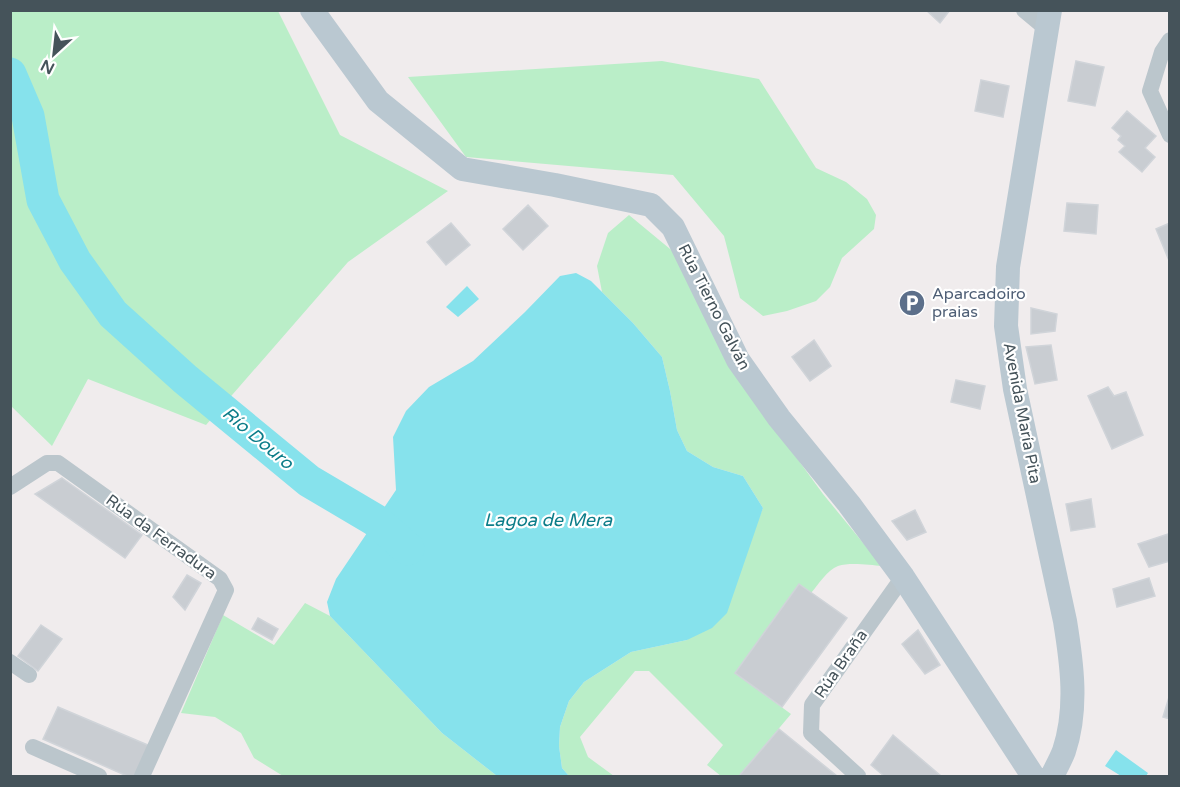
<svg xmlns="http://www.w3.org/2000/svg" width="1180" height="787" font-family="'Varela Round',sans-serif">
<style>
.green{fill:#baeec8}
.water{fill:#86e2ec}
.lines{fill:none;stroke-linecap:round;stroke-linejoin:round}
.river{stroke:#86e2ec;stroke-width:33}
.building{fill:#c9cdd2;stroke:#d0d4d9;stroke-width:1.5}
.street{stroke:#bbc6cc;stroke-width:16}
.secondary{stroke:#bac8d1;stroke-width:24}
.labels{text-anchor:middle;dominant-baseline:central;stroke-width:4.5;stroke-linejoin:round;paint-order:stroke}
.service-label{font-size:16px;fill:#4e5e75;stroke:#fff;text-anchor:start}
.street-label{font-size:16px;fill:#45535a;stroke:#fff}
.water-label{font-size:18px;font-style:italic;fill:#0c7d89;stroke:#fff}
</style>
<rect width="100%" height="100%" fill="#f0eced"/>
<path class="green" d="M10,11H278L340,135L448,191L348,262L206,425L88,379L52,446L11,406Z
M662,61L759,79L816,168L846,182L867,199L876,215L874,229L842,258L830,287L816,301L787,311L763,316L740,298L724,236L673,175L466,157L408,77Z
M629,215L687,263L756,402L823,494L882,566C870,565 850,562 838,566C827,570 819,584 811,593L799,584L735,673L791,714L739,776H721L707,765L723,745L649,671H635L580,737L588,757L614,776H569L562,768L559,746L560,727L569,701L584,682L631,652L687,640L755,527L763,508L743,476L713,467L687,451L677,430L670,391L662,357L633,323L602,292L597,266L608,233Z
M305,603L330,616L442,733L497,776H283L254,758L241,733L215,717L181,713L223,615L274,645Z"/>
<path class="water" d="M576,273L591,281L633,323L662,357L670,391L677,430L687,451L713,467L743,476L763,508L727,613L712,628L687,640L631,652L584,682L569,701L560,727L559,746L562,768L569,776H497L442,733L330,616L327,602L336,579L396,490L393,437L406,411L429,387L473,361L525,312L560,276Z
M467,286L479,299L458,317L446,307Z
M1116,750L1148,773L1146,776H1121L1105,766Z"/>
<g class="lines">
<path class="river" d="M10,74L28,116L43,200L75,261L113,314L185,379L309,481L375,520L408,549"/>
</g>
<path class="building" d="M926,10H950L940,23Z
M1076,61L1104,67L1095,106L1068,101Z
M981,80L1009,86L1003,117L975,111Z
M1127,111L1156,136L1145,148L1155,157L1142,172L1119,152L1125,146L1118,140L1121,136L1112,128Z
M1067,203L1098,205L1096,234L1064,231Z
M528,205L548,226L523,250L503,229Z
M451,223L470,245L446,265L427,242Z
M1170,223V263L1156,229Z
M1031,308L1057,314L1055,331L1031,334Z
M814,340L831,366L810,381L792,357Z
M1051,345L1057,380L1035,384L1026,347Z
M956,380L985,386L980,409L951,402Z
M1108,387L1114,396L1126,392L1143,435L1112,449L1088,396Z
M62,478L142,535L125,558L35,494Z
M1091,499L1095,527L1071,531L1066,504Z
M915,510L926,532L907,540L892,521Z
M1168,534L1170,561L1149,567L1138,544Z
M187,575L201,583L185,610L173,597Z
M1149,578L1155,596L1117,607L1113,589Z
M799,584L847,618L782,707L735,673Z
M258,618L278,629L272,640L252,629Z
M41,625L62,639L38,671L18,656Z
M918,630L940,665L925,674L902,644Z
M1170,694V719L1163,717Z
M58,707L150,746L137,776H127L43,739Z
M779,729L837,776H739Z
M893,735L941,776H884L871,765Z"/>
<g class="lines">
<path class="street" d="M1024,10L1048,30
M1170,40L1162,52L1150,91L1170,135
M10,487L47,463H58L220,579L226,590L142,776
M10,662L29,675
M33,747L99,776
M858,776L811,733L812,705L903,577"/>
<path class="secondary" d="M312,10L378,101L462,169L555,185L651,205L673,227L738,360L779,418L849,504L903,577L1033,776
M1050,10L1008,267L1006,326L1015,389L1065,621C1072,664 1078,709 1064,751C1061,759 1056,768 1052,776"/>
</g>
<defs>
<symbol id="parking-disc" viewBox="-11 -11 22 22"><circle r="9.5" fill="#5c6f8a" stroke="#fff"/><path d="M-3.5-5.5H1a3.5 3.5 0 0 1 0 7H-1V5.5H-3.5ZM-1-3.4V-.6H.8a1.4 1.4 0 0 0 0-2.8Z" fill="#fff"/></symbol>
</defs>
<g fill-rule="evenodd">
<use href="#parking-disc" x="897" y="288" width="30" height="30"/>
</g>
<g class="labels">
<g class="service-label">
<text x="932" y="294">Aparcadoiro<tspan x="932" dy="18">praias</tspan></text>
</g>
<g class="street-label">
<text transform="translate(714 307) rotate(63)">Rúa Tierno Galván</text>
<text transform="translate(1022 413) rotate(79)">Avenida María Pita</text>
<text transform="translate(161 537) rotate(36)">Rúa da Ferradura</text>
<text transform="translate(841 664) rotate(-55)">Rúa Braña</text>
</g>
<g class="water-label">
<text transform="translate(258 438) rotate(40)">Río Douro</text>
<text x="548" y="520">Lagoa de Mera</text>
</g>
</g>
<rect width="1180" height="787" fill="none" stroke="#45535a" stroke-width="24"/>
<g transform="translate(54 54) rotate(207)" stroke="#ffffff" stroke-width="4.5" paint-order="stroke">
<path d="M0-4.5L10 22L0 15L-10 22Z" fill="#45535a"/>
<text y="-9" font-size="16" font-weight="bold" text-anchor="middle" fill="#45535a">N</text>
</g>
</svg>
